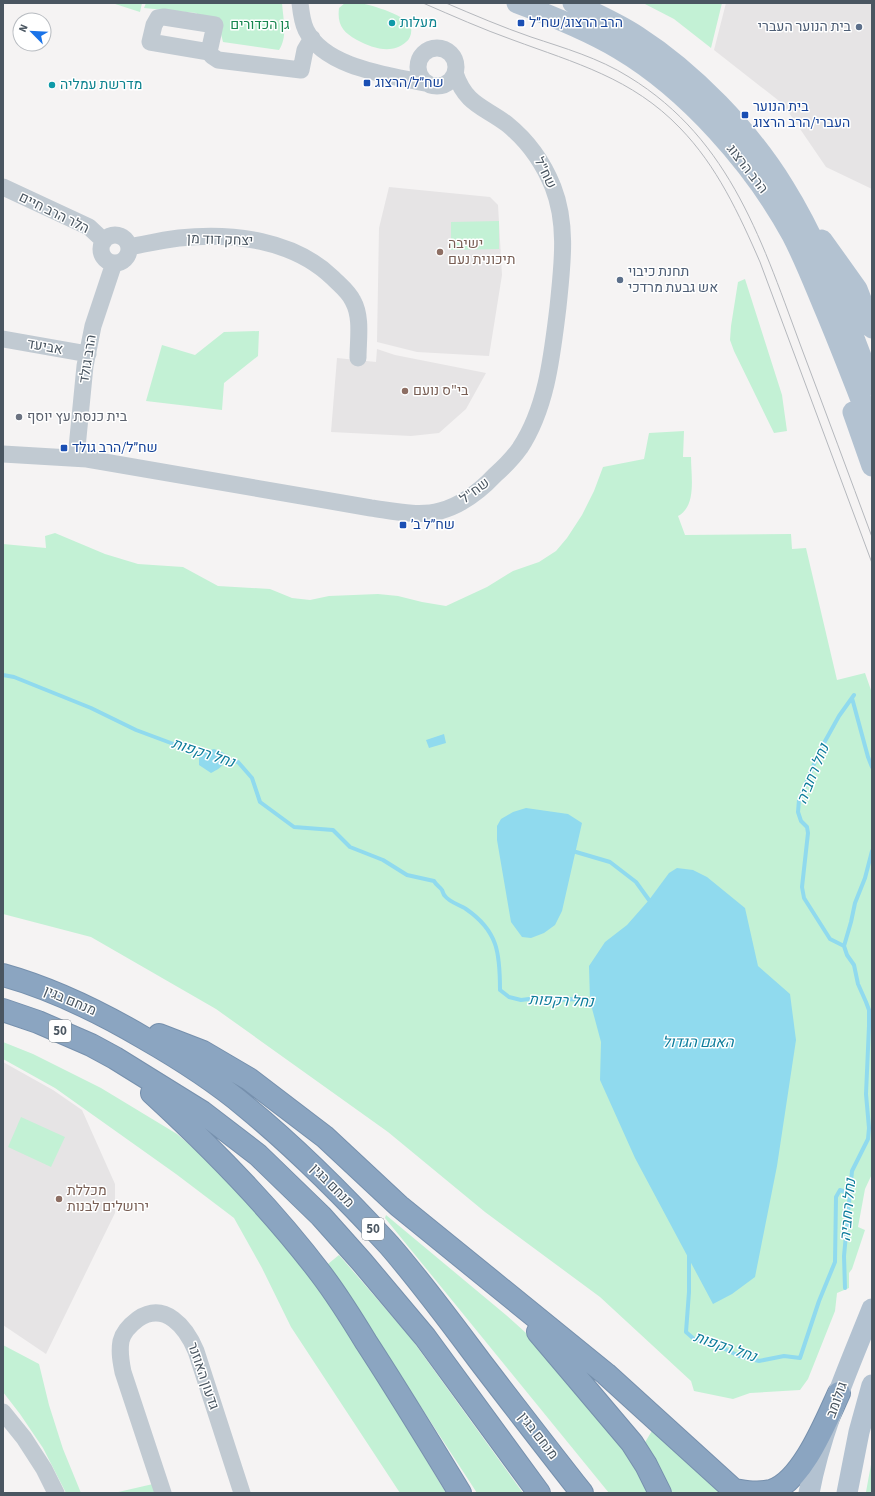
<svg xmlns="http://www.w3.org/2000/svg" width="875" height="1496" font-family="'Source Sans 3',Heebo,sans-serif">
<style>
.education{fill:#e6e4e5}
.green{fill:#c3f1d5}
.water{fill:#90daee}
.lines{fill:none;stroke-linecap:round;stroke-linejoin:round}
.stream{stroke:#90daee;stroke-width:4}
.highway-casing{stroke:#7690ad;stroke-width:24}
.minor{stroke:#c1cad2;stroke-width:17}
.major{stroke:#b3c2d1;stroke-width:21}
.highway{stroke:#8ba5c1;stroke-width:22}
.tram{stroke:#b5b8bd;stroke-width:1}
.culture-dot{fill:#0f9aa8;stroke:#fff;stroke-width:1.5}
.transit-dot{fill:#1a4fb4;stroke:#fff;stroke-width:1.5}
.service-dot{fill:#5c6f8a;stroke:#fff;stroke-width:1.5}
.education-dot{fill:#8d6e63;stroke:#fff;stroke-width:1.5}
.worship-dot{fill:#6b7280;stroke:#fff;stroke-width:1.5}
.labels{text-anchor:middle;dominant-baseline:central;stroke-width:3;stroke-linejoin:round;paint-order:stroke}
.shield{fill:#fff;stroke:#808990;stroke-width:1}
.shield-label{font-size:13px;font-weight:bold;fill:#4a5661}
.culture-label{font-size:14px;fill:#0d838f;stroke:#fff;text-anchor:start}
.transit-label{font-size:14px;fill:#164399;stroke:#fff;text-anchor:start}
.park-label{font-size:14px;fill:#17864f;stroke:#fff}
.service-label{font-size:14px;fill:#4e5e75;stroke:#fff;text-anchor:end}
.street-label{font-size:14px;fill:#4a5661;stroke:#fff}
.education-label{font-size:14px;fill:#785e54;stroke:#fff;text-anchor:start}
.worship-label{font-size:14px;fill:#5b616d;stroke:#fff;text-anchor:start}
.water-label{font-size:15px;font-style:italic;fill:#0c7c9b;stroke:#fff}
</style>
<rect width="100%" height="100%" fill="#f5f3f3"/>
<path class="education" d="M726,3H872V189L826,167L783,104L714,50Z
M389,187L490,197L498,205L502,275L489,356L417,352L377,342L379,228Z
M377,349L395,355L486,373L466,409L439,433L411,436L331,432L337,358L376,362Z
M3,1062L53,1090L82,1110L115,1184V1213L46,1354L3,1325Z"/>
<path class="green" d="M112,3H142L140,12Z
M146,3H282C283,18 288,37 279,50L223,42L221,34L196,13L144,8Z
M345,3C350,3 356,2 360,3C372,5 409,16 411,28C412,33 410,39 406,42C392,55 372,48 357,40C343,32 337,25 339,8Z
M643,3H722L711,48L674,19Z
M499,221V249L451,250V222Z
M745,279L782,395L787,431L774,433L734,351L730,340L731,326L738,282Z
M259,331L258,356L224,383L222,410L146,401L162,345L195,355L224,332Z
M684,431L683,457H691C691,476 697,506 678,516L685,535L791,534L792,549L806,548L837,680L865,673L872,693V1174L865,1189L858,1227L865,1230L852,1269L849,1273V1288L837,1293L835,1311L808,1379L800,1390L750,1393L733,1399L694,1391L691,1381L600,1297L485,1212L388,1132L216,1009L91,937L3,914V544L46,548L45,536L55,533L105,554L138,564L183,567L218,586L270,589L292,598L310,600L329,596L378,594L398,596L422,602L446,606L487,587L513,571L539,562L556,551L567,538L582,515L594,491L603,467L644,459L649,433Z
M3,1042L33,1054L101,1088L177,1134L240,1188L297,1255L345,1325L446,1493H400L291,1327L262,1268L234,1218L176,1174L55,1088L3,1059Z
M21,1117L65,1137L51,1167L8,1147Z
M386,1215L506,1315L566,1369L625,1449L640,1473L657,1461L644,1444L656,1424L731,1493H609L385,1218Z
M339,1255L410,1337L523,1493H477L328,1264Z
M3,1345L39,1364L49,1405L63,1449L81,1493H66L43,1448L20,1414L3,1392Z
M872,1459V1493H866V1492Z
M153,1484L156,1493H114Z"/>
<path class="water" d="M444,734L446,743L429,748L426,740Z
M214,749L224,753C228,764 219,769 211,773L199,765V753Z
M526,808L568,814L582,823L562,911L555,925L544,933L531,938L522,937L511,922L497,840V826L501,819L513,812Z
M677,868L693,870L707,877L745,908L758,966L790,994L796,1040L777,1166L755,1277L732,1294L713,1304L635,1158L600,1080L601,1042L590,1001L589,966L605,942L627,925L649,900L669,873Z"/>
<g class="lines">
<path class="stream" d="M3,675L14,677L91,708L136,730L203,755
M852,698L868,757L872,767
M221,759L238,762L252,778L260,802L294,827L333,830L350,847L383,860L407,875L434,881C436,885 440,887 442,890C443,892 443,894 445,896C449,902 460,905 466,909C498,931 500,953 500,990L509,997L521,1000L537,998L558,1000L578,999L595,1002
M576,852L610,862L636,882L649,900
M844,946L851,922L855,903L865,878L872,851
M689,1253V1292L686,1332L694,1339L717,1345L739,1356L759,1361L784,1356L800,1358L819,1301L835,1262L836,1197L840,1190L849,1193
M845,1288L844,1256L852,1171L868,1139L869,1128L866,1094L869,1026V1010L866,1002L858,984L854,965L847,955L844,946L830,939L804,898L802,887L808,833L807,827L801,821L798,812L799,800L819,752L839,716L854,695"/>
<defs>
<path id="highway" d="M3,975C53,989 100,1012 144,1038C179,1058 215,1081 246,1107C297,1149 344,1196 389,1245C422,1283 452,1324 482,1364C515,1407 548,1450 582,1493
M3,1010L38,1022L91,1045L115,1058L202,1112L258,1155L321,1216L362,1262L425,1337L539,1493
M159,1035L203,1052L249,1079L325,1137L399,1206L606,1374L737,1493
M152,1093C213,1149 271,1208 321,1274C337,1295 352,1319 366,1342C398,1391 429,1442 460,1493
M538,1332L632,1443L646,1465L660,1493
M734,1490C746,1492 758,1494 771,1491C802,1482 826,1421 839,1393"/>
</defs>
<use href="#highway" class="highway-casing"/>
<path class="minor" d="M300,3C301,12 302,22 306,30C325,68 389,75 425,83
M418 67a19 19 0 1 1 38 0a19 19 0 1 1-38 0Z
M209,52L150,42L154,25L158,18L164,17L215,25L209,52L212,56L218,60L301,70L305,50L312,38
M3,187L89,227L104,241
M101 249a14 14 0 1 1 28 0a14 14 0 1 1-28 0Z
M129,247C145,244 162,240 179,238C232,232 294,240 333,278C340,285 349,292 353,301C362,317 358,340 358,358
M3,339L88,354
M3,454L87,459L371,508C393,511 419,517 440,511C462,505 480,491 495,475C504,467 513,458 520,448C547,407 552,355 558,307C562,267 568,225 553,187C543,162 528,141 507,124C483,106 466,105 455,73
M76,458L85,366L93,326L114,263
M3,1412L24,1438L44,1469L56,1493
M163,1493L123,1372C121,1362 119,1352 121,1341C123,1332 130,1325 138,1319C165,1301 186,1327 196,1351L242,1493"/>
<path class="major" d="M517,3C552,16 587,30 619,49C688,90 754,165 792,235C804,258 813,281 823,305C840,345 856,387 872,428
M573,3C595,13 617,23 637,36C693,72 749,130 784,187C822,248 846,318 872,385
M822,240L857,289L872,328
M853,412L872,466
M809,1493C821,1429 848,1369 872,1309
M847,1493L859,1432L872,1385"/>
<use href="#highway" class="highway"/>
<path class="tram" d="M423,3C453,16 482,29 513,40C575,63 632,78 680,128C717,166 739,214 760,262L872,563
M446,3C474,15 502,27 531,37C564,48 599,58 629,77C732,140 763,245 803,352C826,413 849,475 872,537"/>
</g>
<g class="culture-dot">
<circle cx="392" cy="23" r="4"/>
<circle cx="52" cy="85" r="4"/>
</g>
<g class="transit-dot">
<rect x="517" y="19" width="8" height="8" rx="2"/>
<rect x="363" y="79" width="8" height="8" rx="2"/>
<rect x="741" y="111" width="8" height="8" rx="2"/>
<rect x="60" y="444" width="8" height="8" rx="2"/>
<rect x="399" y="521" width="8" height="8" rx="2"/>
</g>
<g class="service-dot">
<circle cx="859" cy="27" r="4"/>
<circle cx="620" cy="280" r="4"/>
</g>
<g class="education-dot">
<circle cx="440" cy="252" r="4"/>
<circle cx="405" cy="391" r="4"/>
<circle cx="59" cy="1199" r="4"/>
</g>
<circle class="worship-dot" cx="19" cy="417" r="4"/>
<g class="labels">
<g class="shield">
<rect x="49" y="1020" width="22" height="22" rx="3"/>
<rect x="362" y="1218" width="22" height="22" rx="3"/>
</g>
<g class="shield-label">
<text x="60" y="1031">50</text>
<text x="373" y="1229">50</text>
</g>
<g class="culture-label">
<text x="400" y="23">מעלות</text>
<text x="60" y="85">מדרשת עמליה</text>
</g>
<g class="transit-label">
<text x="529" y="23">הרב הרצוג/שח״ל</text>
<text x="375" y="83">שח״ל/הרצוג</text>
<text x="753" y="107">בית הנוער<tspan x="753" dy="16">העברי/הרב הרצוג</tspan></text>
<text x="72" y="448">שח״ל/הרב גולד</text>
<text x="411" y="525">שח״ל ב׳</text>
</g>
<g class="park-label">
<text x="260" y="25">גן הכדורים</text>
</g>
<g class="service-label">
<text x="851" y="27">בית הנוער העברי</text>
<text x="628" y="272" text-anchor="start">תחנת כיבוי<tspan x="628" dy="16">אש גבעת מרדכי</tspan></text>
</g>
<g class="street-label">
<text transform="translate(747 169) rotate(52)">הרב הרצוג</text>
<text transform="translate(545 173) rotate(64)">שח"ל</text>
<text transform="translate(54 213) rotate(26)">הלר הרב חיים</text>
<text transform="translate(220 240) rotate(2)">יצחק דוד מן</text>
<text transform="translate(45 347) rotate(10)">אביעד</text>
<text transform="translate(88 359) rotate(-81)">הרב גולד</text>
<text transform="translate(475 491) rotate(-37)">שח"ל</text>
<text transform="translate(70 1001) rotate(23)">מנחם בגין</text>
<text transform="translate(332 1186) rotate(45)">מנחם בגין</text>
<text transform="translate(203 1376) rotate(71)">גדעון האוזנר</text>
<text transform="translate(837 1400) rotate(-70)">גולומב</text>
<text transform="translate(538 1436) rotate(52)">מנחם בגין</text>
</g>
<g class="education-label">
<text x="448" y="244">ישיבה<tspan x="448" dy="16">תיכונית נעם</tspan></text>
<text x="413" y="391">בי"ס נועם</text>
<text x="67" y="1191">מכללת<tspan x="67" dy="16">ירושלים לבנות</tspan></text>
</g>
<g class="worship-label">
<text x="27" y="417">בית כנסת עץ יוסף</text>
</g>
<g class="water-label">
<text transform="translate(203 753) rotate(18)">נחל רקפות</text>
<text transform="translate(813 774) rotate(-68)">נחל רחביה</text>
<text transform="translate(561 1001) rotate(2)">נחל רקפות</text>
<text x="698" y="1042">האגם הגדול</text>
<text transform="translate(848 1210) rotate(-85)">נחל רחביה</text>
<text transform="translate(725 1347) rotate(19)">נחל רקפות</text>
</g>
</g>
<rect width="875" height="1496" fill="none" stroke="#4a5661" stroke-width="8"/>
<g transform="translate(32 32) rotate(294)"><circle r="19" fill="#ffffff" stroke="#b7bbc0"/>
<path d="M0-3L7 15L0 10L-7 15Z" fill="#1a73e8"/>
<text y="-6" font-size="11" font-weight="bold" text-anchor="middle" fill="#4a5661">N</text>
</g>
</svg>
